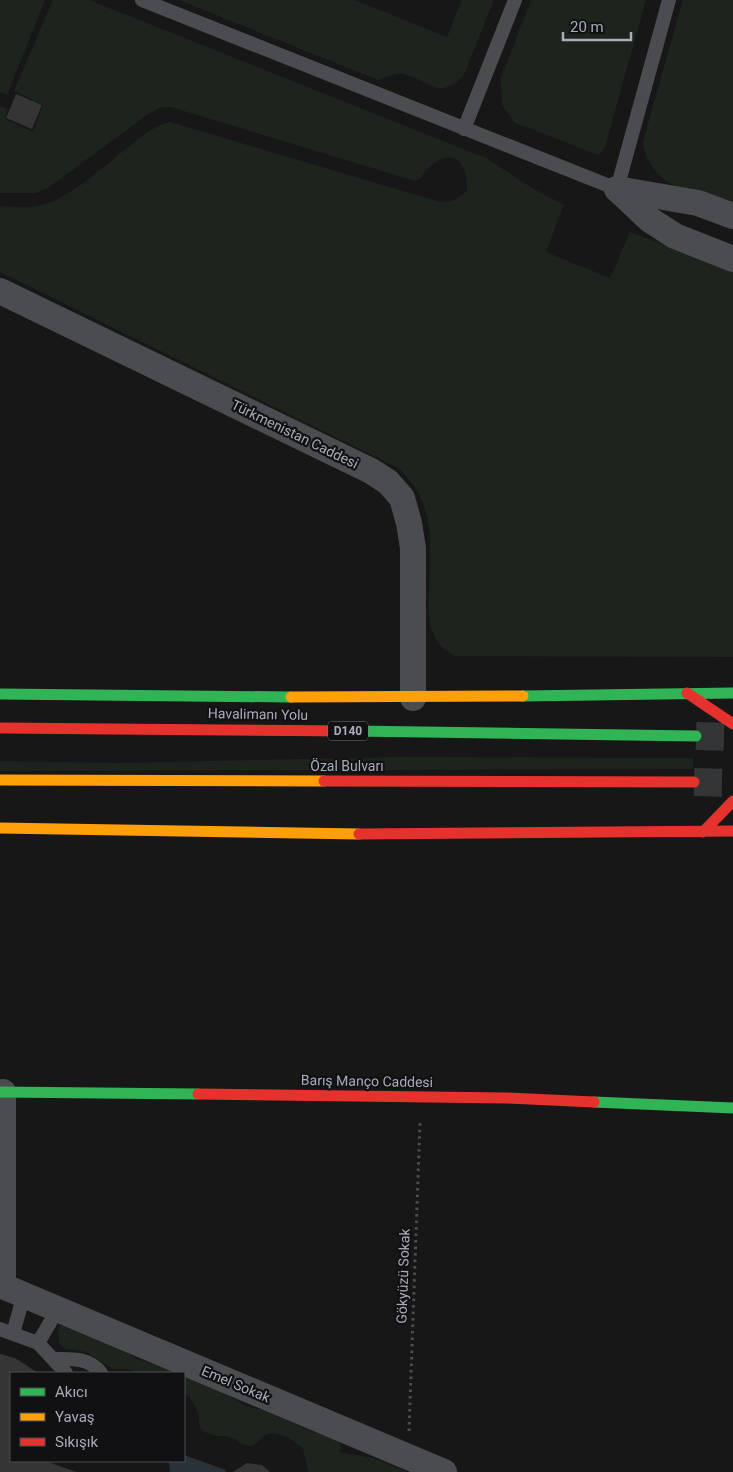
<svg xmlns="http://www.w3.org/2000/svg" width="733" height="1472" font-family="Roboto,sans-serif">
<style>
.green{fill:#1d241e}
.water{fill:#2a3239}
.building{fill:#353536}
.lines{fill:none;stroke-linecap:round;stroke-linejoin:round}
.highway-tunnel{stroke:#343537;stroke-width:28;stroke-dasharray:28 14;stroke-linecap:butt}
.path{stroke:#4d4e52;stroke-width:3;stroke-dasharray:2.5 4;stroke-linecap:butt}
.lane{stroke:#4b4c50;stroke-width:14}
.street{stroke:#4b4c50;stroke-width:26}
.fast{stroke:#30b455;stroke-width:11}
.slow{stroke:#ff9f0a;stroke-width:11}
.jam{stroke:#e5322d;stroke-width:11}
.labels{text-anchor:middle;dominant-baseline:central;stroke-width:4.5;stroke-linejoin:round;paint-order:stroke}
.shield{fill:#111113;stroke:#7b7e86;stroke-width:1}
.shield-label{font-size:12px;font-weight:bold;fill:#a8adb8}
.street-label{font-size:14px;fill:#a8adb8;stroke:#111113}
</style>
<rect width="100%" height="100%" fill="#171717"/>
<path class="green" d="M0,0H45L7,95L0,92Z
M53,0H89L486,158L532,188L564,205L546,252L610,278L630,232L733,270V657L454,656C449,652 442,649 439,644C427,627 428,609 429,589C431,543 436,502 398,468L0,272V206C16,207 34,209 49,203C79,191 106,164 131,145C143,136 155,125 170,122L440,202C451,202 459,200 467,190C468,170 460,148 435,162C429,166 424,174 419,180H412L171,107H162L148,114L48,188L36,193H0V106L7,109L5,119L33,132L43,105L14,91Z
M179,0H355L447,37L462,0H494L464,75C437,103 428,78 402,74C395,73 385,78 378,80Z
M531,0H646L605,147L599,155L515,123L502,105L501,78Z
M683,0H733V209C697,196 647,186 643,141Z
M400,757L693,758V769L0,771V761L117,763Z
M61,1325L124,1350L137,1359L181,1373H136L127,1369H113L86,1352L65,1349L59,1343L58,1327Z
M184,1375L217,1389L248,1407L265,1410L313,1432L336,1438L342,1447L339,1452L373,1458L408,1472H308L303,1448C293,1441 279,1429 265,1435C261,1437 258,1443 253,1446C239,1446 240,1440 229,1437C224,1435 218,1437 213,1435C197,1430 200,1427 198,1413C197,1408 191,1401 189,1396L184,1395Z"/>
<path class="water" d="M184,1455L226,1470L225,1472H170L169,1461H184Z"/>
<path class="building" d="M16,94L42,105L32,129L6,118Z
M0,1354L15,1358L38,1373H11V1461H45L77,1472H0Z
M247,1463L262,1465L270,1472H233Z"/>
<g class="lines">
<path class="highway-tunnel" d="M696,736L733,737
M694,782L733,783"/>
<path class="path" d="M409,1431L420,1122"/>
<path class="lane" d="M142,0L617,189L669,0
M464,129L515,0
M0,1329L38,1343L66,1373
M13,1333L24,1295
M38,1343L58,1309
M53,1359C71,1359 89,1357 101,1373"/>
<path class="street" d="M617,189L650,220L675,236L733,259
M617,189L698,203L733,216
M0,291L371,471L388,482L402,498L409,523L413,548V698
M0,1285L444,1472
M3,1286V1092"/>
<path class="fast" d="M0,694L291,697
M523,696L733,693
M353,731L696,736
M0,1092L198,1094
M594,1102L733,1108"/>
<path class="slow" d="M291,697L523,696
M0,780L324,781
M0,828L359,834"/>
<path class="jam" d="M687,693L733,724
M0,728L353,731
M324,781L694,782
M703,832L733,801
M359,834L733,831
M198,1094L507,1098L594,1102"/>
</g>
<g class="labels">
<rect class="shield" x="328" y="721.5" width="40" height="19" rx="4"/>
<g class="shield-label">
<text x="348" y="731">D140</text>
</g>
<g class="street-label">
<text transform="translate(295 434) rotate(26)">Türkmenistan Caddesi</text>
<text transform="translate(258 714) rotate(1)">Havalimanı Yolu</text>
<text x="347" y="766">Özal Bulvarı</text>
<text transform="translate(367 1081) rotate(1)">Barış Manço Caddesi</text>
<text transform="translate(403 1276) rotate(-88)">Gökyüzü Sokak</text>
<text transform="translate(236 1384) rotate(23)">Emel Sokak</text>
</g>
</g>
<rect x="10" y="1372" width="175" height="90" fill="#111113" stroke="#4d4f55"/>
<rect x="20" y="1388" width="25" height="8" fill="#30b455" stroke="#4d4f55"/>
<text x="55" y="1397" font-size="15" fill="#a8adb8">Akıcı</text>
<rect x="20" y="1413" width="25" height="8" fill="#ff9f0a" stroke="#4d4f55"/>
<text x="55" y="1422" font-size="15" fill="#a8adb8">Yavaş</text>
<rect x="20" y="1438" width="25" height="8" fill="#e5322d" stroke="#4d4f55"/>
<text x="55" y="1447" font-size="15" fill="#a8adb8">Sıkışık</text>
<path d="M563 32v8h68v-8" fill="none" stroke="#a8adb8" stroke-width="2.5"/>
<text x="570" y="32" font-size="15" fill="#a8adb8" stroke="#111113" stroke-width="4" paint-order="stroke">20 m</text>
</svg>
